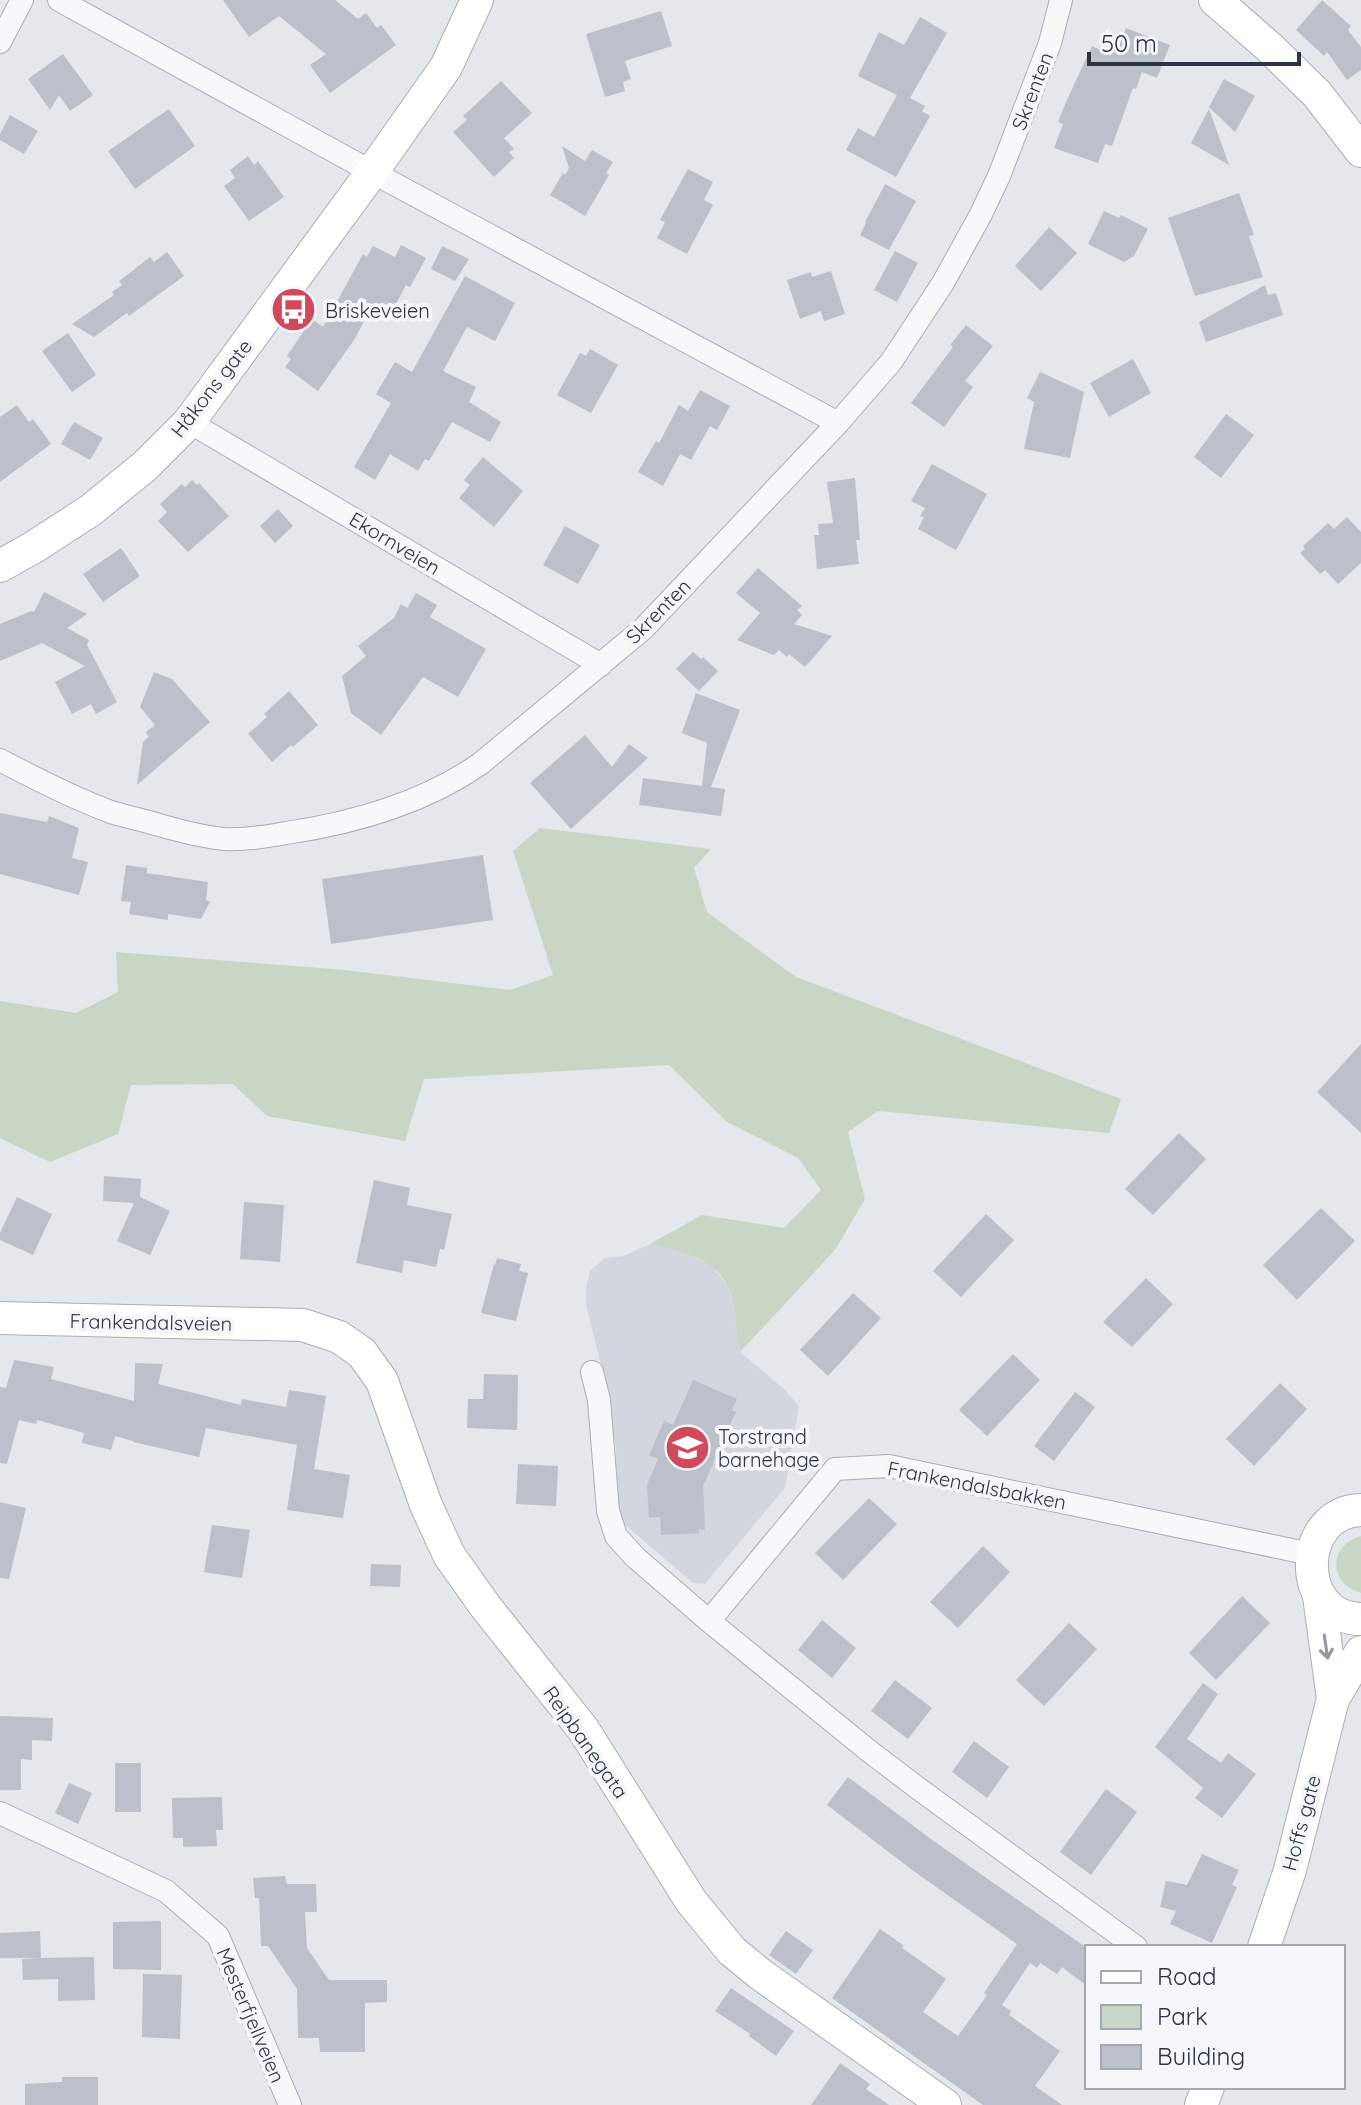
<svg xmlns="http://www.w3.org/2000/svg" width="1361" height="2105" font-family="Quicksand,sans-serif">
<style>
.built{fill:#d2d6de}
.green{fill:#c9d6c5}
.building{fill:#bbc0ca}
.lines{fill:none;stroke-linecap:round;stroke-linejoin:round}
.street-casing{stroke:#a9aeb7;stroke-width:24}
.secondary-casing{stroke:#a9aeb7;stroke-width:34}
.street{stroke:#f7f8fa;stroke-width:22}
.secondary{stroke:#fff;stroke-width:32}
.oneway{stroke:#959aa2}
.labels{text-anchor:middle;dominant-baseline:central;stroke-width:8;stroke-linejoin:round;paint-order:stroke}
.street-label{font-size:20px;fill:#2b3445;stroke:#f4f6f9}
.poi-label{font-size:20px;fill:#2b3445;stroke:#f4f6f9;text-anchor:start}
</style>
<rect width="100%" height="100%" fill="#e4e7ec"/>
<path class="built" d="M650,1244L683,1252L711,1265L728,1286L733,1304L740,1352L784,1389L799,1406L785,1488L705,1584L693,1583L617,1518L616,1449L603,1373L586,1304V1288L590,1271L605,1258L624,1256Z"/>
<path class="green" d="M540,828L711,849L694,868L707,912L796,977L1121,1099L1109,1133L878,1111L848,1132L865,1199L835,1250L740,1352C736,1332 736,1309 729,1289C717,1258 678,1251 650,1244L702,1215L784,1228L821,1190L798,1158L727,1122L669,1065L424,1079L405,1141L267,1116L233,1084L131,1085L118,1134L50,1162L0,1138V1001L76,1013L118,992L116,952L345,970L510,990L553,975L513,851Z
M1361,1536V1593C1328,1584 1328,1545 1361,1536Z"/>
<path class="building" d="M223,0H335L358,19L366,13L377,28L381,25L396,45L330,93L310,65L326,54L279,16L249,37Z
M1322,0L1351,26L1348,30L1361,47V70L1347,80L1327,52L1324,56L1296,30Z
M661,11L672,46L625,61L631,79L623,82L625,91L605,97L586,34Z
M920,17L947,33L910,98L925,106L922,111L930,116L896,177L846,150L858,128L874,137L897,95L858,76L879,32L904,45Z
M1126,28L1170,45L1157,78L1142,72L1136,89L1133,88L1112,146L1105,144L1098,163L1054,148L1063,124L1058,122L1066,102L1092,46L1111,55L1113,50L1117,51Z
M63,54L93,95L70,111L59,95L50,110L28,79Z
M1224,79L1255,96L1235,132L1209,107Z
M501,81L532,113L504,138L514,149L509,152L514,158L494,177L453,132L467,120L463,116Z
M169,109L195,146L135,189L108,151Z
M1209,109L1229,165L1191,143Z
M10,115L38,131L24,154L0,140V134Z
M562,146L585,161L592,150L613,162L606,173L609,175L585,216L550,195L563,173L565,175L569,168Z
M248,156L254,165L258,161L284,197L249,221L224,186L235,178L230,170Z
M688,169L713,182L704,200L713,205L687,254L657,238L665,222L660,220Z
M885,184L916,201L889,250L860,235L866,223L865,222Z
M1239,193L1254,235L1249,236L1263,277L1195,296L1168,218Z
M1104,211L1119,218L1121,215L1148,229L1134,256L1124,262L1088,244Z
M1049,227L1077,253L1041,291L1015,266Z
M401,245L426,258L410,287L406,285L389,317L372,307L354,340L318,391L285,367L291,359L287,356L312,319L323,327L363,254L367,257L373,246L395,257Z
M442,246L469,259L455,281L431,269Z
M895,251L918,263L897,302L874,290Z
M167,252L184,276L129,316L127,313L94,337L72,324L114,295L112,292L122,285L119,281L140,265L150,257L154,262Z
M831,271L845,314L824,321L821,311L800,319L787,280L811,272L812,277Z
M465,276L515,303L495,341L467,327L443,371L476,387L469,402L501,422L490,442L452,422L429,461L425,459L418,471L390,454L375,480L354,467L391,403L376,394L395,362L412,372Z
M1265,285L1268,295L1276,293L1283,315L1206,342L1199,322Z
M966,325L993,346L965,381L973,387L944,427L911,403L953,347L950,345Z
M68,333L96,375L72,392L42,351Z
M590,349L618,365L591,413L557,395L580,353L586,356Z
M1133,359L1151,393L1109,417L1090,383Z
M1040,372L1084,392L1070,458L1024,449L1034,402L1027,398Z
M700,390L730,406L717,430L710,426L691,460L680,454L663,486L638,472L656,441L659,443L679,405L688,411Z
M17,405L29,422L33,419L51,444L0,482V417Z
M1226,414L1254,435L1221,478L1194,457Z
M74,422L103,438L90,460L61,444Z
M483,457L523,491L494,527L459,498L470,485L464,480Z
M932,464L987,494L956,550L918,529L924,517L920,516L925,508L911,501Z
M855,478L860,540H856L859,564L817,569L814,535H819L818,524L833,523L827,482Z
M192,480L197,485L199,483L229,516L188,552L158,521L167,512L160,504L182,484L185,487Z
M278,509L293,526L275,543L260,526Z
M1347,517L1361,532V563L1338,584L1325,570L1320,574L1300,553L1305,549L1303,546L1328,523L1334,529Z
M565,526L600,545L578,584L543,565Z
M121,548L140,576L103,602L83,574Z
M758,568L802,606L797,610L802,615L794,624L832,636L805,667L789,654L787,657L779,650L774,655L737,640L760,613L736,593Z
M44,592L87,614L67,628L89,640L87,645L117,702L96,714L91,704L72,714L55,682L85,666L42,643L0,661V624L31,611L34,612Z
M416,593L437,605L430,617L486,649L458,697L423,677L381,735L351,713L342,676L366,656L358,646L394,618L401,604L407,608Z
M693,652L701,659L703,657L718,671L699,691L676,669Z
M154,672L172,679L210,722L137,785L143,742L149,737L146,732L155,725L140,707Z
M289,691L318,725L293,747L291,745L272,762L248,734L267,717L264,714Z
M696,693L740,710L711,787L725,789L721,816L639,805L643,778L702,786L707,743L682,733Z
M585,735L612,767L629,744L648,758L571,829L530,783Z
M0,813L47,822L49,816L79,828L72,858L88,862L79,895L0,874Z
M483,855L493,920L331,944L322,879Z
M126,865L147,868V873L208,882L206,900L210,902L201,919L168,914V920L129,914L131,902L121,901Z
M1361,1044V1133L1317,1092Z
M1179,1133L1206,1159L1153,1215L1125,1189Z
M104,1176L141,1179L140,1197L170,1211L150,1255L117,1241L134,1203L103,1201Z
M374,1180L410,1188L407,1205L452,1214L444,1250L440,1249L436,1267L404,1260L402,1273L356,1263Z
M17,1197L52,1214L33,1255L0,1240V1233Z
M244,1202L284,1205L280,1262L240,1259Z
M1321,1208L1355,1241L1297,1300L1263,1265Z
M986,1214L1014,1240L961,1297L933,1271Z
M497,1258L521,1264L519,1271L528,1273L516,1321L481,1313L494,1264L495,1265Z
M1146,1278L1173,1304L1132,1347L1103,1322Z
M853,1293L881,1318L828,1376L800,1350Z
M1013,1354L1040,1380L987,1436L959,1410Z
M14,1360L54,1367L51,1379L134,1401L135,1363L163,1364L158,1384L241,1405L242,1399L286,1407L289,1390L326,1396L314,1469L350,1475L343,1518L287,1510L297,1445L206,1428L199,1457L133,1442V1441L115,1436L111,1450L82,1443L84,1433L37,1420L36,1424L19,1420L7,1464L0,1463V1387L6,1388Z
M484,1374L518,1375L517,1430L467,1428L468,1399H483Z
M693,1380L737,1399L732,1410L736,1412L703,1486L705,1530L699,1529V1533L661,1535L660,1517L649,1518L647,1485L658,1459L649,1455L664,1421L673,1425Z
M1280,1383L1307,1409L1254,1466L1226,1439Z
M1075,1392L1095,1407L1054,1461L1034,1446Z
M518,1464L558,1466L556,1506L516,1504Z
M869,1498L897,1524L843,1580L815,1553Z
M0,1502L26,1508L9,1579L0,1578Z
M212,1525L250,1530L242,1578L204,1572Z
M983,1546L1010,1572L958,1628L930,1602Z
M371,1564L401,1565L400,1587L370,1586Z
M1242,1596L1270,1623L1216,1680L1189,1653Z
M822,1620L856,1648L832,1678L798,1650Z
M1069,1623L1097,1649L1044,1706L1016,1680Z
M895,1680L932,1708L908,1739L871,1711Z
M1203,1683L1218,1694L1187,1739L1221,1763L1228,1753L1256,1774L1222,1818L1195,1798L1203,1788L1155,1747Z
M0,1716L53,1718L52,1741L32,1740V1760L21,1759V1790H0Z
M974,1741L1009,1767L987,1798L952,1772Z
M115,1763H141V1812H115Z
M848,1777L935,1842L1087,1948V1986L1062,1967L1057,1974L1040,1963L1037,1968L1030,1963L1002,2005L1011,2011L1009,2015L1060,2051L1035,2086L1062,2105H983L832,1998L880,1929L903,1945L902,1948L946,1979L923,2012L958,2036L987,1995L1000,2004L984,1993L1017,1944L915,1872L827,1805Z
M69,1783L92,1793L78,1824L55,1813Z
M1106,1789L1137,1812L1091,1875L1060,1852Z
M222,1797L223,1830H216L217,1846L183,1847V1838H173L172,1798Z
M1202,1854L1239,1870L1232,1885L1237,1887L1212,1943L1170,1924L1176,1911L1160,1907L1166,1881L1187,1885Z
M285,1876L287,1884H316L317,1912H305L307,1948L329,1980H387V2002L365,2003V2052H320L319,2038H298L297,1989L268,1946H261L259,1898H255L253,1878Z
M161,1921V1970L113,1969V1922Z
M40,1931L41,1958L94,1957L95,2000L58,2001V1979L23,1980L22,1959L40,1958H0V1933Z
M786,1931L813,1950L796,1974L769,1955Z
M143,1974L182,1975L180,2039L142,2037Z
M731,1988L794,2031L776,2056L749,2036L750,2034L715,2011Z
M840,2063L870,2084L866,2089L889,2105H811Z
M62,2077H98V2105H25V2084L62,2082Z"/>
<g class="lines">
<defs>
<path id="street" d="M59,0L372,172L838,423
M0,42L22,0
M189,422L601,665
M0,760C36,779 73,798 111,812C127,817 143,820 159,825C180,831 202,837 225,839C245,840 265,837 286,833C354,823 422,804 480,764L643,629L838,423L891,362L943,283L981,214L999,176L1050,43L1061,0
M592,1372L599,1400L608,1511L616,1536L635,1557L709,1621L869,1751L919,1789L1136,1947
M709,1621L835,1469L889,1466L1311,1554
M0,1813L166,1891L218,1936L290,2105"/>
<path id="secondary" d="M1215,0L1269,47L1317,94L1361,151
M0,566L34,547L91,510L145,466L189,422L372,172L446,67L477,0
M0,1318L303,1325L339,1337L362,1353L382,1381L426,1505L449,1555L485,1606L583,1729L691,1901L732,1951L760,1974L945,2105
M1361,1510C1296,1512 1295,1618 1361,1619
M1319,1596L1333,1699
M1264,1947L1290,1870L1333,1699L1361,1652
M1201,2105L1208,2087"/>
</defs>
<use href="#street" class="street-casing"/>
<use href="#secondary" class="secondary-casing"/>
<use href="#street" class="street"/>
<use href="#secondary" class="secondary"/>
</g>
<defs><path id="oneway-shaft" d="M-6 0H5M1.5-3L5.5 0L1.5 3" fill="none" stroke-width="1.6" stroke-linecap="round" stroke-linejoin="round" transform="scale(2)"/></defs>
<use class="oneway" href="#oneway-shaft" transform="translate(1326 1647) rotate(82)"/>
<defs>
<symbol id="bus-disc" viewBox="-11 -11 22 22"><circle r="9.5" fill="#d1495b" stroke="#f4f6f9"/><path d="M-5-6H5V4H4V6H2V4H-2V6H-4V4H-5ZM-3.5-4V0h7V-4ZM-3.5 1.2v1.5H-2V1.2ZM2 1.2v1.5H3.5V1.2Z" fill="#fff"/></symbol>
<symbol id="school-disc" viewBox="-11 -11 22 22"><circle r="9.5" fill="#d1495b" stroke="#f4f6f9"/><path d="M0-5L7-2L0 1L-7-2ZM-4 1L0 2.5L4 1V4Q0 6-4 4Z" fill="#fff"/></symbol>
</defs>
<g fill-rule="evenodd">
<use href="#bus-disc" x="268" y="284" width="51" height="51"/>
<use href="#school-disc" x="662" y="1422" width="51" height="51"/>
</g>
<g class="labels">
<g class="street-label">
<text transform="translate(1032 91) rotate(-69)">Skrenten</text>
<text transform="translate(211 388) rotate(-52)">Håkons gate</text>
<text transform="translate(395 543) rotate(31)">Ekornveien</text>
<text transform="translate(658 611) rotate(-45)">Skrenten</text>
<text transform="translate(151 1322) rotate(1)">Frankendalsveien</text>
<text transform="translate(977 1485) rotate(11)">Frankendalsbakken</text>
<text transform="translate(586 1742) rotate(55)">Reipbanegata</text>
<text transform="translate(1301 1823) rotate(-75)">Hoffs gate</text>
<text transform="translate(251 2015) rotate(67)">Mesterfjellveien</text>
</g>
<g class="poi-label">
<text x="325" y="310">Briskeveien</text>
<text x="718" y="1436">Torstrand<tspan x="718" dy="23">barnehage</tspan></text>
</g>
</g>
<rect x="1085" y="1945" width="260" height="144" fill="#f4f6f9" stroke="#a4a8b1" stroke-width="2"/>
<rect x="1101" y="1971" width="40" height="12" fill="#ffffff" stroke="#a4a8b1" stroke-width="2"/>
<text x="1157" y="1985" font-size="24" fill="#2b3445">Road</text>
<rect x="1101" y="2005" width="40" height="24" fill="#c9d6c5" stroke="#a4a8b1" stroke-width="2"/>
<text x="1157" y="2025" font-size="24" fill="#2b3445">Park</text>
<rect x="1101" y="2045" width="40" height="24" fill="#bbc0ca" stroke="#a4a8b1" stroke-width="2"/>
<text x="1157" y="2065" font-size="24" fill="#2b3445">Building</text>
<path d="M1089 52v12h210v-12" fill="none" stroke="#2b3445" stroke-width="4"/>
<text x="1101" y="52" font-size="24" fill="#2b3445" stroke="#f4f6f9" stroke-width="6" paint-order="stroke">50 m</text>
</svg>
